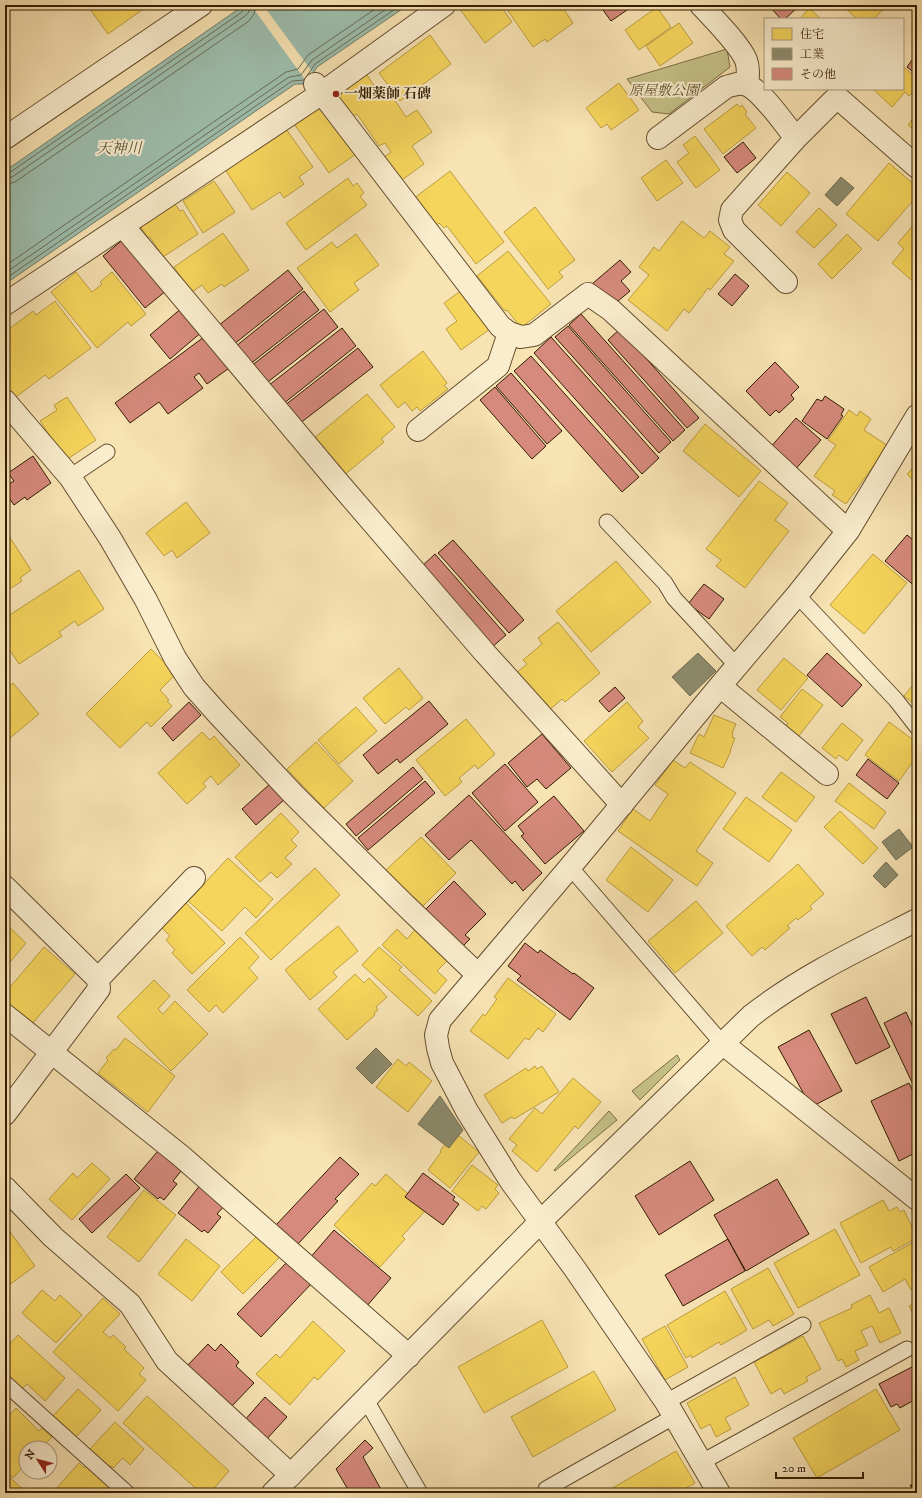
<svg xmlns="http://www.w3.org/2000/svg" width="922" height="1498" font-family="'IM FELL DW Pica','Noto Serif JP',serif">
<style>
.green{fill:#c5c187;stroke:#7c6e44}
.water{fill:#9dbead;stroke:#727d68}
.pier{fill:#f8e3b3}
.homes{fill:#f6d55c;stroke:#bb9e40}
.industry{fill:#8c8c6e;stroke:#716a4d}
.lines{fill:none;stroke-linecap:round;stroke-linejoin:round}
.shore{stroke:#686d56;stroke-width:1}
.building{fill:#d68a7d;stroke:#321c00}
.service-casing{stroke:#644e2d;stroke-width:17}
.minor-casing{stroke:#644e2d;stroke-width:24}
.tertiary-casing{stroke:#644e2d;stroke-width:24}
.service{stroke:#faedce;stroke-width:15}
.minor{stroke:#faedce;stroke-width:22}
.tertiary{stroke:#faedce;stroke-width:22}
.rail{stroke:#321c00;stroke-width:3;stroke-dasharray:7 7;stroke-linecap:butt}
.poi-dot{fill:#8f2418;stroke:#faedce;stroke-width:1.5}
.labels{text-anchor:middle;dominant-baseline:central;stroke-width:4;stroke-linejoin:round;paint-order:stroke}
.park-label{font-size:14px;font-style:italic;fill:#5e4e28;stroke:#faedce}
.poi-label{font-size:14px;font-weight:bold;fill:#321c00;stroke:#faedce;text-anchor:start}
.water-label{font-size:15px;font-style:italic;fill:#57553d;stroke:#faedce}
</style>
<rect width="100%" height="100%" fill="#f8e3b3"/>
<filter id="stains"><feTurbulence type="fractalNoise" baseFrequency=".005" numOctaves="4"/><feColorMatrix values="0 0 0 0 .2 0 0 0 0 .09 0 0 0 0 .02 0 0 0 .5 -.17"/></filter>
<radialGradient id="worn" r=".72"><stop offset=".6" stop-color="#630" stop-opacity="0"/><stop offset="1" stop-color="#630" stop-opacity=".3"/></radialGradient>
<path class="green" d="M727,49L730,67L669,114L652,112L627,79Z
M677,1055L680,1060L640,1100L632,1091Z
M609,1111L617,1120L555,1171L554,1170Z"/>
<path class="water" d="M242,5H408L317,67L307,84H295L5,284V171L240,8Z"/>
<path class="pier" d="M251,5H263L313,73L307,84L306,81Z"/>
<path class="homes" d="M87,5H149L108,34Z
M462,5H500L512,22L485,43L459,8Z
M504,5H561L573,23L547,42L545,39L533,47Z
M842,5H887L874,19H857Z
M657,7L671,27L639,50L625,30Z
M809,8L821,19H800Z
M679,23L693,43L660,66L646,46Z
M430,35L451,64L400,101L379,73Z
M903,66L917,79V88L909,96L905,92L892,107L873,89H903Z
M365,72L379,93L382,91L387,99L392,96L406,117L417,110L432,132L412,146L424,164L399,182L383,158L391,152L385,143L379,146L357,114L351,118L337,98L342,94L339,89Z
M619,83L639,110L611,130L607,124L601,128L586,108Z
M319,102L356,154L329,173L292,121Z
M737,104L740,107L742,105L747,112L745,114L756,128L723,154L704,129Z
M917,113V132L908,125Z
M286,129L313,167L299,177L304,184L284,198L280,192L252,210L226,171Z
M695,136L720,170L696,188L677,162L689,153L683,145Z
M666,160L683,183L657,201L641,178Z
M889,163L917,187V196L878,241L846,214Z
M450,171L504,242L476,264L447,226L444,228L439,223L435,227L413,199Z
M787,172L810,193L781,226L758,205Z
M348,178L353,186L357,183L364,193L360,196L367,205L306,250L286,223Z
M214,181L235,212L203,233L183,201Z
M175,204L180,211L183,210L198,234L163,257L150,237L148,238L140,226Z
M535,207L575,260L559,272L563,277L548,289L504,232Z
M819,208L837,225L814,248L796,232Z
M682,221L704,238L710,231L730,247L724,254L734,261L710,290L708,288L689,313L684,309L667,331L628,300L649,275L639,267L654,247L659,251Z
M916,222L917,223V285L892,263L904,249L898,243Z
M223,233L249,270L224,287L222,284L208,293L202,285L192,292L174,267Z
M356,234L379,265L354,283L359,290L330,312L297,268L332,242L337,248Z
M847,234L862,249L832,279L818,264Z
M508,251L551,304L521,328L507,310L505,311L477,276Z
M76,272L92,292L102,284L100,282L112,272L146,314L131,326L128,322L97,348L51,292Z
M462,290L490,329L461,350L446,329L457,321L444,303Z
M55,301L91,348L49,379L45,375L12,400L5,390V332L33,311L36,315Z
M423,351L447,383L444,386L448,389L420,411L417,407L412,411L405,402L398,408L380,385Z
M367,394L395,427L381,439L384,442L343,476L313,439Z
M67,397L96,440L66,460L40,421L57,410L54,405Z
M849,410L857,416L860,411L871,419L864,430L888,446L846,504L832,495L835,491L814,476L836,445L828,440Z
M705,424L761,471L739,497L683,451Z
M917,464V484L907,474Z
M759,481L788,503L775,520L789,531L745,588L716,566L721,560L706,549Z
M186,502L210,533L177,558L172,550L164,556L146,533Z
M5,530L31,570L20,578L22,581L5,592Z
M873,554L907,583L864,634L830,605Z
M616,561L651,602L591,652L556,611Z
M79,570L104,609L78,626L75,621L59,632L62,636L19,664L5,643V618Z
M558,622L600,673L565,702L562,699L547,712L515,674L527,664L523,660L542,644L538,638Z
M151,649L176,674L160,690L169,700L167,701L172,706L151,727L147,722L120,748L86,714Z
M784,658L808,678L781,710L757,690Z
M399,668L423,698L409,710L406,707L385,724L363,698Z
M917,680V706L904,696Z
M13,683L39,714L5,742V690Z
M802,689L823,705L798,737L785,727L788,723L780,717Z
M627,702L643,721L638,727L649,738L612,772L584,741Z
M356,707L377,731L339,764L318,740Z
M714,715L736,724L732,733H733L732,737L735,738L730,751H731L723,768L690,753L699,734L704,737Z
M466,719L495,754L478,769L475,765L459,778L462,782L445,796L416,760Z
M889,722L916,742L912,747L917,750V756L899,781L865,755Z
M842,723L863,740L847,761L839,755L836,759L822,748Z
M202,732L210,740L214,736L240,765L218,785L211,776L203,783L206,787L187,804L158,773Z
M316,742L353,781L324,808L287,769Z
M673,760L685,768L690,762L736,793L696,851L713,863L697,886L618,831L633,809L650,821L668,794L655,785Z
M781,772L815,797L796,822L762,797Z
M849,783L886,812L874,829L835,801Z
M746,797L792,830L769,862L723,829Z
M840,811L878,848L863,864L824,827Z
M281,813L299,832L291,840L297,846L285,858L292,864L277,878L271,872L260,882L235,857Z
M421,837L456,873L422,907L386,870Z
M631,847L673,880L648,912L606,880Z
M228,858L273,899L256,918L245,907L222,931L188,901Z
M798,864L824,894L810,906L812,909L798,920L796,918L787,926L790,928L765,950L762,947L752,956L726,926Z
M315,868L340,895L271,960L245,933Z
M696,901L723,933L675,973L648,941Z
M186,903L225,943L192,974L172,953L175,950L166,940L170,936L161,927Z
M338,926L358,951L333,972L337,977L310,1000L285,970Z
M418,926L451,957L437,971L447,980L435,994L382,945L397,929L407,939Z
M9,927L26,943L5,968V931Z
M240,937L259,957L249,968L258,978L223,1013L216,1005L209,1012L187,990Z
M44,947L75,974L32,1024L5,1001V993Z
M379,947L402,967L399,970L432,1001L418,1016L362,965Z
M355,974L364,983L369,978L387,997L376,1007L378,1010L374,1013L375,1015L347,1040L318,1009Z
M508,978L556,1014L543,1032L538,1028L529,1040L525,1038L508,1059L470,1031L483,1014L485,1016L497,999L494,997Z
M154,980L170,996L158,1009L163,1014L175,1001L208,1034L171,1071L117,1017Z
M125,1038L175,1076L148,1112L98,1073L108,1060L106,1058L114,1049L116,1050Z
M398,1059L406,1066L409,1062L432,1081L408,1112L376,1087Z
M535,1066L537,1069L542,1066L559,1092L514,1119L512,1117L502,1123L484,1095L526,1068L528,1071Z
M573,1078L601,1102L578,1129L575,1126L537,1172L512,1151L517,1145L509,1139L535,1108L542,1114Z
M454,1132L479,1152L450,1188L428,1170L441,1152L440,1151Z
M92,1163L110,1179L72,1220L49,1199L73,1173L77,1178Z
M472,1165L498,1185L495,1189L499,1193L486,1209L482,1206L478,1211L452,1191Z
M386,1174L426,1210L402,1236L405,1239L380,1267L334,1225L372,1183L375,1186Z
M144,1190L176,1215L139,1262L107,1237Z
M883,1200L889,1211L897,1207L900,1212L904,1210L917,1238L893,1251L891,1247L861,1263L840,1223Z
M5,1225L35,1266L5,1288Z
M835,1229L860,1275L798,1308L774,1263Z
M261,1232L283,1254L243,1294L221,1272Z
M186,1239L220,1266L192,1301L158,1274Z
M917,1240V1286L911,1290L905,1279L883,1292L869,1267Z
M768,1268L794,1314L773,1326L769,1320L753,1329L731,1289Z
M42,1290L55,1301L60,1295L82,1315L56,1343L22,1313Z
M725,1291L747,1330L721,1345L719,1342L692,1358L691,1355L686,1358L667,1325Z
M870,1295L879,1313L889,1308L901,1333L880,1343L872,1326L861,1331L868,1345L855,1351L859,1360L846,1367L842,1359L838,1361L819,1323L852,1308L851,1305Z
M103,1298L120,1314L103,1332L110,1338L113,1335L126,1347L124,1349L144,1368L139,1374L146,1380L118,1411L53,1352Z
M917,1302V1321L909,1306Z
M542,1320L568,1367L484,1413L458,1367Z
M313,1321L345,1351L318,1380L314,1377L290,1405L256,1374L276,1354L280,1358Z
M665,1326L688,1367L665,1380L642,1339Z
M18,1335L65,1378L45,1401L27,1384L21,1390L5,1376V1349Z
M803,1336L821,1369L806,1377L808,1381L784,1394L781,1388L771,1394L754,1362Z
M594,1371L616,1410L533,1457L511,1417Z
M735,1377L749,1405L725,1418L731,1429L716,1437L710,1424L701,1429L687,1403Z
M78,1389L101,1410L75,1438L53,1416Z
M876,1389L900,1430L817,1478L793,1438Z
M147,1396L229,1471L210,1493H201L123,1423Z
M16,1408L39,1431L42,1428L52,1437L41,1448H26V1464L13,1478L5,1470V1428L7,1426L5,1425V1420Z
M115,1422L144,1449L130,1465L123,1458L113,1468L111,1466L109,1468L89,1450Z
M676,1451L695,1483L678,1493H604Z
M79,1463L84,1468L88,1464L120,1493H57L54,1491Z
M5,1473L26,1492L25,1493H5Z"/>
<path class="industry" d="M841,177L854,188L837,206L825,195Z
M698,653L716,671L690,696L672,677Z
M899,829L913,847L896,860L882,842Z
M886,862L898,875L885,888L873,876Z
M376,1048L392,1064L372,1084L356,1068Z
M440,1096L463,1130L449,1148L418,1124Z"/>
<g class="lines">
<path class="shore" d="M307,76L315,64L401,5
M5,174L9,173L242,12L245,5
M5,179L12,177L245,16L249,12L250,5
M5,185L15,182L249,21L254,14L256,5
M5,266L286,72L298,69L308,55L381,5
M5,273L289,77L301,75L312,60L392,5
M5,279L292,81L304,80"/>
</g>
<path class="building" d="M609,5H632L633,6L611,21L603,10Z
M768,5H800L785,19H781Z
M917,53V75L907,67Z
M743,142L756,158L737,173L724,157Z
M125,238L167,290L145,308L103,256Z
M620,260L631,272L621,281L630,291L612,306L592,284Z
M288,270L303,289L233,345L218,326Z
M735,274L749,286L732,306L718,294Z
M304,291L319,310L249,365L235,347Z
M183,307L203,331L170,359L150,335Z
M324,309L338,327L264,385L250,367Z
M581,314L685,430L673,441L569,325Z
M568,326L671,442L659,453L555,337Z
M342,328L356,346L283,404L268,386Z
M620,329L699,418L687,428L608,340Z
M208,334L232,366L207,384L199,373L194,377L203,388L168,414L159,402L130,423L115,403Z
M551,337L659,458L642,474L534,353Z
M358,348L373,367L299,424L284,406Z
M531,356L639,477L622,492L514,371Z
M775,362L799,387L791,395L794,399L779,413L776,410L770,416L746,391Z
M511,373L562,431L547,444L496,386Z
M495,387L546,446L532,459L480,400Z
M825,396L844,409L841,415L843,416L827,439L802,421L817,399L822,401Z
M796,418L821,440L794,471L769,449Z
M33,456L51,483L27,500L25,497L14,505L5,492V486L14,481L8,473Z
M907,535L917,543V588L885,561Z
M453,540L524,620L509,633L438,553Z
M435,554L506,635L491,648L420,568Z
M704,584L724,599L709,619L688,604Z
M827,653L862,685L842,707L807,675Z
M615,687L625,698L609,712L599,701Z
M429,701L448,724L400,763L397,759L378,774L363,755Z
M189,702L201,715L173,741L162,728Z
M542,734L571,768L546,789L537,779L527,787L508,763Z
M868,759L899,783L887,799L856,775Z
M505,764L538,802L505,831L472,793Z
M413,767L423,779L356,836L346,824Z
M425,781L435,793L368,850L358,838Z
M271,783L285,799L256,825L242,809Z
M469,795L542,873L523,891L515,881L512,884L471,840L449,860L425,835Z
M554,796L584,831L545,864L521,836L524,834L518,826Z
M454,881L486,914L465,935L470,939L461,948L424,911Z
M525,943L538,953L540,950L573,974L574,973L594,988L570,1020L517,980L521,976L508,966Z
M866,997L890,1047L856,1064L831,1014Z
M906,1012L917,1036V1093L884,1023Z
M809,1030L842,1091L811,1107L778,1047Z
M909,1083L917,1099V1152L899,1161L871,1101Z
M158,1151L181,1171L173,1181L177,1184L164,1200L160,1197L158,1199L134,1179Z
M340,1157L359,1174L335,1199L338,1201L297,1245L276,1225Z
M690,1161L714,1200L659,1235L635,1196Z
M423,1173L455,1197L453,1200L459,1204L443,1225L405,1197Z
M126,1174L140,1188L92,1233L79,1219Z
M777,1179L809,1234L746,1271L714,1215Z
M201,1184L226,1204L217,1214L221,1217L208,1233L204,1230L202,1232L178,1213Z
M334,1230L391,1278L366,1307L309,1259Z
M728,1239L745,1271L683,1306L665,1275Z
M289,1260L312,1283L261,1337L237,1314Z
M208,1344L215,1351L221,1344L239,1362L236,1366L254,1383L230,1408L187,1366Z
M912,1367L917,1378V1392L913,1394L916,1399L900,1408L897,1404L891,1407L879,1384Z
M265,1397L287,1417L265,1441L244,1421Z
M365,1440L373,1448L363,1457L383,1493H350L336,1469Z"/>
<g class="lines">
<defs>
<path id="service" d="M70,477L107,452
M607,522L665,583L674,598L737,666
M797,595L896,700L917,727
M570,867L722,1043
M5,1383L127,1493
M366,1400L420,1493
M666,1402L803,1325
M702,1462L907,1349
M546,1489L675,1416"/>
<path id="minor" d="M701,5C713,18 740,45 746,60C749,68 748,76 747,85
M315,84L500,326L509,333L498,366L418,430
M5,138L201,5
M658,138L726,87C733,85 740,82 747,85C762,91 785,125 796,138L837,97L917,167
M123,226L337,481L485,653L622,805
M786,282L734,230L730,220L732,210L796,138
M5,304L322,93L444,5
M509,333L521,337L534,335L588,294L611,310L848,531
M5,401L70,477L110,538L146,600L175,658L194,687L218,714L294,795L403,903L478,975
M720,686L827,774
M5,887L98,979L99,989L5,1114
M98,979L194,878
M5,1015L181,1156L409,1356
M722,1043L917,1199
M5,1188L53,1237L130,1304L167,1361L291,1475
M719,1493L666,1402L575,1269L510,1180L467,1111L442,1063L438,1048L436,1035L440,1020L570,867L720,686L797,595L848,531L917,416"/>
<path id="tertiary" d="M273,1493L541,1221L751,1016C802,976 860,949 917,920"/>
</defs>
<use href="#service" class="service-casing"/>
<use href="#minor" class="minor-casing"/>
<use href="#tertiary" class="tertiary-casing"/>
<use href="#service" class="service"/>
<use href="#minor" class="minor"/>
<use href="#tertiary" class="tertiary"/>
<path class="rail" d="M898,1493L917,1483"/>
</g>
<circle class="poi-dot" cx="336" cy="94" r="4"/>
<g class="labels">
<g class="park-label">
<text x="664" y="91">原屋敷公園</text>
</g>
<g class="poi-label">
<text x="344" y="94">一畑薬師 石碑</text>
</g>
<g class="water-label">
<text x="119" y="148">天神川</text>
</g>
</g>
<rect width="922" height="1498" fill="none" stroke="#f8e3b3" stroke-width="20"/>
<rect x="6" y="6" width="910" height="1486" fill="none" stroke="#321c00" stroke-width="2"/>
<rect x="10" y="10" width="902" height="1478" fill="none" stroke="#321c00"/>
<rect x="764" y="18" width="140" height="72" fill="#faedce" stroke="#aa997c"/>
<rect x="772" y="28" width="20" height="12" fill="#f6d55c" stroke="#aa997c"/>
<text x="800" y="38" font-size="12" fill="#321c00">住宅</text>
<rect x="772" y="48" width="20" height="12" fill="#8c8c6e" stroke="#aa997c"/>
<text x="800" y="58" font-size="12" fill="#321c00">工業</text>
<rect x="772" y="68" width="20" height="12" fill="#d68a7d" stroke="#aa997c"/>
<text x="800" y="78" font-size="12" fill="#321c00">その他</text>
<g transform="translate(38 1460) rotate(306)"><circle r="19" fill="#faedce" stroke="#aa997c"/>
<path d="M0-3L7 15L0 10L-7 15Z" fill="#8f2418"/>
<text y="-6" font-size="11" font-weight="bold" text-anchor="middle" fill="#321c00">N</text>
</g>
<path d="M776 1472v6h87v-6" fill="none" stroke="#321c00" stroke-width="2"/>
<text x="782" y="1472" font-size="12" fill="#321c00" stroke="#faedce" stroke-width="3" paint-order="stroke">20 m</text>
<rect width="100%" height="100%" filter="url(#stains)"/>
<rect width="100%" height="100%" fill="url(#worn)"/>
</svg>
